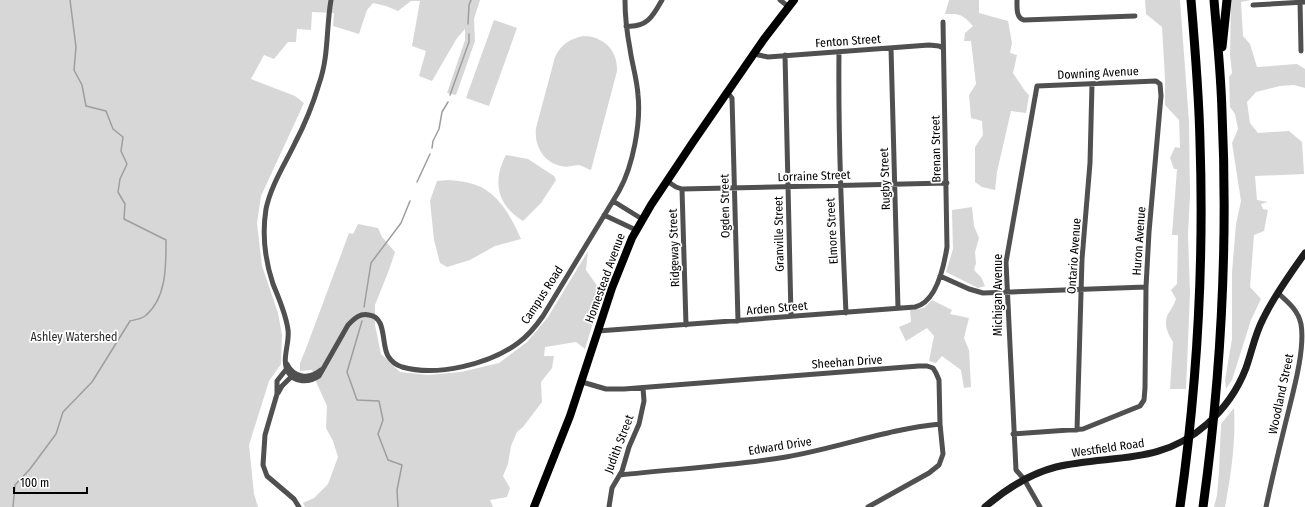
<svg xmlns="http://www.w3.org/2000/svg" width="1305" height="507" font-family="'Fira Sans Condensed',sans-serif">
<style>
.green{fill:#d7d7d7}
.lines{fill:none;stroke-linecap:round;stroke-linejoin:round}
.stream{stroke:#9e9e9e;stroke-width:1.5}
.street{stroke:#505050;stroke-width:5}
.secondary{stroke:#1d1d1d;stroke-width:7}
.primary{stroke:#000;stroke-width:8}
.highway{stroke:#000;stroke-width:9}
.labels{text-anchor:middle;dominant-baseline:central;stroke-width:3.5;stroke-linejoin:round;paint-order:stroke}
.street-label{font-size:12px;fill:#000;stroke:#fff}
.park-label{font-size:12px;fill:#2e2e2e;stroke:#fff}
</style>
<rect width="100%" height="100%" fill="#fff"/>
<path class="green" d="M0,0H480L474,19L475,41L456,95L447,93L465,40V29L457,38L432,81L419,76L426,51L412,46L420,1H411L398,11L386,6L373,3L367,10L359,34L333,26L334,13L312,12L311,30L297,29L296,42H288L274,59L264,55L251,79L295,96L304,103L261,196L257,223L262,266L278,313L282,335L281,364L269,381L249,445L254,494L258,507H0Z
M949,0H979V13L1008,21L1012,43L1010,53L1017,55L1013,73L1025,91L1029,95L1026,113L1011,111L997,172L995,190L982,187L975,182V147L983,135L982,121L971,118L969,95L976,84L971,41H964L965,33L973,26C962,14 961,14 945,14Z
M1145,0H1180L1189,122L1190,195L1188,234L1190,293L1186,389H1170L1173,342C1168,334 1163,324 1168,314C1171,309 1174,305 1176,299L1171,290L1177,284L1178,235H1172L1177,169H1174L1170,158L1175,147L1180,148L1179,120L1165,105V79L1162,27L1146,14Z
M1231,0H1251L1241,2L1243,36L1250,44L1257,67L1297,64L1305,69V88L1294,85L1280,86L1256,92L1247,102L1250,123L1258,133L1289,131L1302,142L1304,174L1255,176L1257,200L1268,202L1261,204L1263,209L1268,210L1264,231L1254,235L1250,287L1261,299L1251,320L1232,380L1226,389L1225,380L1232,339V272L1236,224L1241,201L1232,143L1238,129L1235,114L1230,107L1229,77L1232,73L1230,55Z
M494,20L517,28L489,106L466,98Z
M583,36C603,36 618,50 617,71L591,170C587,169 583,166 579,165C574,165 567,168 561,166C543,162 534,145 536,128L555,57C561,44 570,39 583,36Z
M506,155L528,159L554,176L556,180L541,203L523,221C497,205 492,181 506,155Z
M449,180C461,181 476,183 486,190C503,201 513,221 521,239L495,246L470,260L447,267L440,263L434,240L430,201L437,181Z
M972,207L974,226L979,238L975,252L976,263L974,270L981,277L985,286L978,288L946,272L953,249L952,210Z
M358,224L378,228L382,237L395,252L389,270L375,305V325L381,354L400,372L428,375L461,372L499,363L527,342L548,317L588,251L586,270L602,293L585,349L576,342L545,347L544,356H554L552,368L541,382L542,402L523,427L517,432L511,446L508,464L503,476L510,488L507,497L490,500L493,507H305L303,503L314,498L328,484L338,457L333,441L326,428L327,406L317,384L312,370L300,371V363L307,346L349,233L353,234Z
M932,300L952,310L950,314L969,318L964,338L969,350L971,387L964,388L961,370L942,356L936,363L929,361L934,336L927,328L906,341L899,327L911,322L910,310L924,308Z
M1234,408C1236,441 1231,475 1225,507H1214L1217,495L1219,472L1221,424Z"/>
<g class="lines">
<path class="stream" d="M468,24L469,5L471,0
M450,95L469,42V34
M432,148L433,141L439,129L442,112L448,102
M417,182L430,154
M364,307L371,263L401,223L410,201
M362,321L347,372L357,400L379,401L383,420L378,434L388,460L402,465L397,490L398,507
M13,507L15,485L30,469L56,434L63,412L92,382L130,321C134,320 141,319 145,316C167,298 166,265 166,240L124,219L125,204L118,192L120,179L127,164L121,151L123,137L113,129L106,111L86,106L82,85L74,70L76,47L70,0"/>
<path class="street" d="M331,0C326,28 329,56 319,84C313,104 305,124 295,143C285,164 271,185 266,209C262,234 265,260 273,284C279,299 286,314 288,330C290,343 281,360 288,372C294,383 309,383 319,376L348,325C354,319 359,313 369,315C387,317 381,344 388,356C391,361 396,365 402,367C437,377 490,364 518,343C528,336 536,326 543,316L619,191C633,166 641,123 638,95C637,79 632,64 630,49C627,33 625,16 625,0
M780,0L789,7
M1017,0C1017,8 1016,18 1024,20L1135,16
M1300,0L1301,51
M1253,5L1305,2
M626,26C647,28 653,16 662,0
M891,48L898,308
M839,52C838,139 842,226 846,313
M754,54L768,57L929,45L939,46L943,48
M785,55L791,316
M727,92L732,98L738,321
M667,181L676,187L682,189L686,325
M682,189L947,183
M613,201L642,219
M604,215L636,230
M940,276L969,289L983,293L1146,287
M598,331L915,307C937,302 944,266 947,247L943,22
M287,364C294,378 309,380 321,370
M288,367L277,381V394L265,435L263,465L267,476L294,499L299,507
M582,382L606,389H624L919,366H927L933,368L936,373L939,380L940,424L943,454L939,465L929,473L868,507
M278,393L282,386L293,375
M1077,430L1082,259L1090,163L1092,84
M1013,434L1083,429L1140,406L1144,400L1145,388L1146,287L1149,232L1161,96L1160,84L1156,81L1037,86L1006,262L1016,470L1024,479L1040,507
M620,475C675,469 731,466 786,457C838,448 888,429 940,424
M609,507L612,488L622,471L629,447L639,424L644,401L643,388
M1266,507C1273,474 1281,441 1289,409C1295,385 1305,347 1301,324C1298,310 1288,302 1278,293"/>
<path class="secondary" d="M985,507C1006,489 1029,474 1056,467C1111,454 1160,466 1207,424C1224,409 1238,389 1246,368C1252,351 1255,334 1263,319C1274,296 1290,274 1305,253"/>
<path class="primary" d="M534,507L570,416L612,288L632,238L651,205L693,142L764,39L794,0"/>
<path class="highway" d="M1222,47L1227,0
M1180,507C1197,387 1204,263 1200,142C1199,95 1195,47 1191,0
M1203,507C1221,377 1228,242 1222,112C1221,74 1217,37 1214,0"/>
</g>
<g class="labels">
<g class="street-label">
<text transform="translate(848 41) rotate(-4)">Fenton Street</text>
<text transform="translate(1098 73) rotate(-3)">Downing Avenue</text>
<text transform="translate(936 149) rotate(-91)">Brenan Street</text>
<text transform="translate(814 176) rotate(-2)">Lorraine Street</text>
<text transform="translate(885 179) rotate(-92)">Rugby Street</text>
<text transform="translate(725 206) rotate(-91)">Ogden Street</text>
<text transform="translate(832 231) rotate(-93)">Elmore Street</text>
<text transform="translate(779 234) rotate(-91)">Granville Street</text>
<text transform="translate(1139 241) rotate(-86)">Huron Avenue</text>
<text transform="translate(674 248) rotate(-92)">Ridgeway Street</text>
<text transform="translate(1074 256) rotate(-86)">Ontario Avenue</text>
<text transform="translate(605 278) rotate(-70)">Homestead Avenue</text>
<text transform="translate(542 295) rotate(-57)">Campus Road</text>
<text transform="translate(998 295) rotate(-90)">Michigan Avenue</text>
<text transform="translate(777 308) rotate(-5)">Arden Street</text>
<text transform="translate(847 362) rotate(-4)">Sheehan Drive</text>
<text transform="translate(1281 394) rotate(-78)">Woodland Street</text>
<text transform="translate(619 444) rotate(-69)">Judith Street</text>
<text transform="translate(780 446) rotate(-9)">Edward Drive</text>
<text transform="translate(1108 448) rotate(-8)">Westfield Road</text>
</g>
<g class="park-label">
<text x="74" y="337">Ashley Watershed</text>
</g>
</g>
<path d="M14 487v6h73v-6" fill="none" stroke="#000000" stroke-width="2"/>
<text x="20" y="487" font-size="12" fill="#000000" stroke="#ffffff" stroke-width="3" paint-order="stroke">100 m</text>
</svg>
